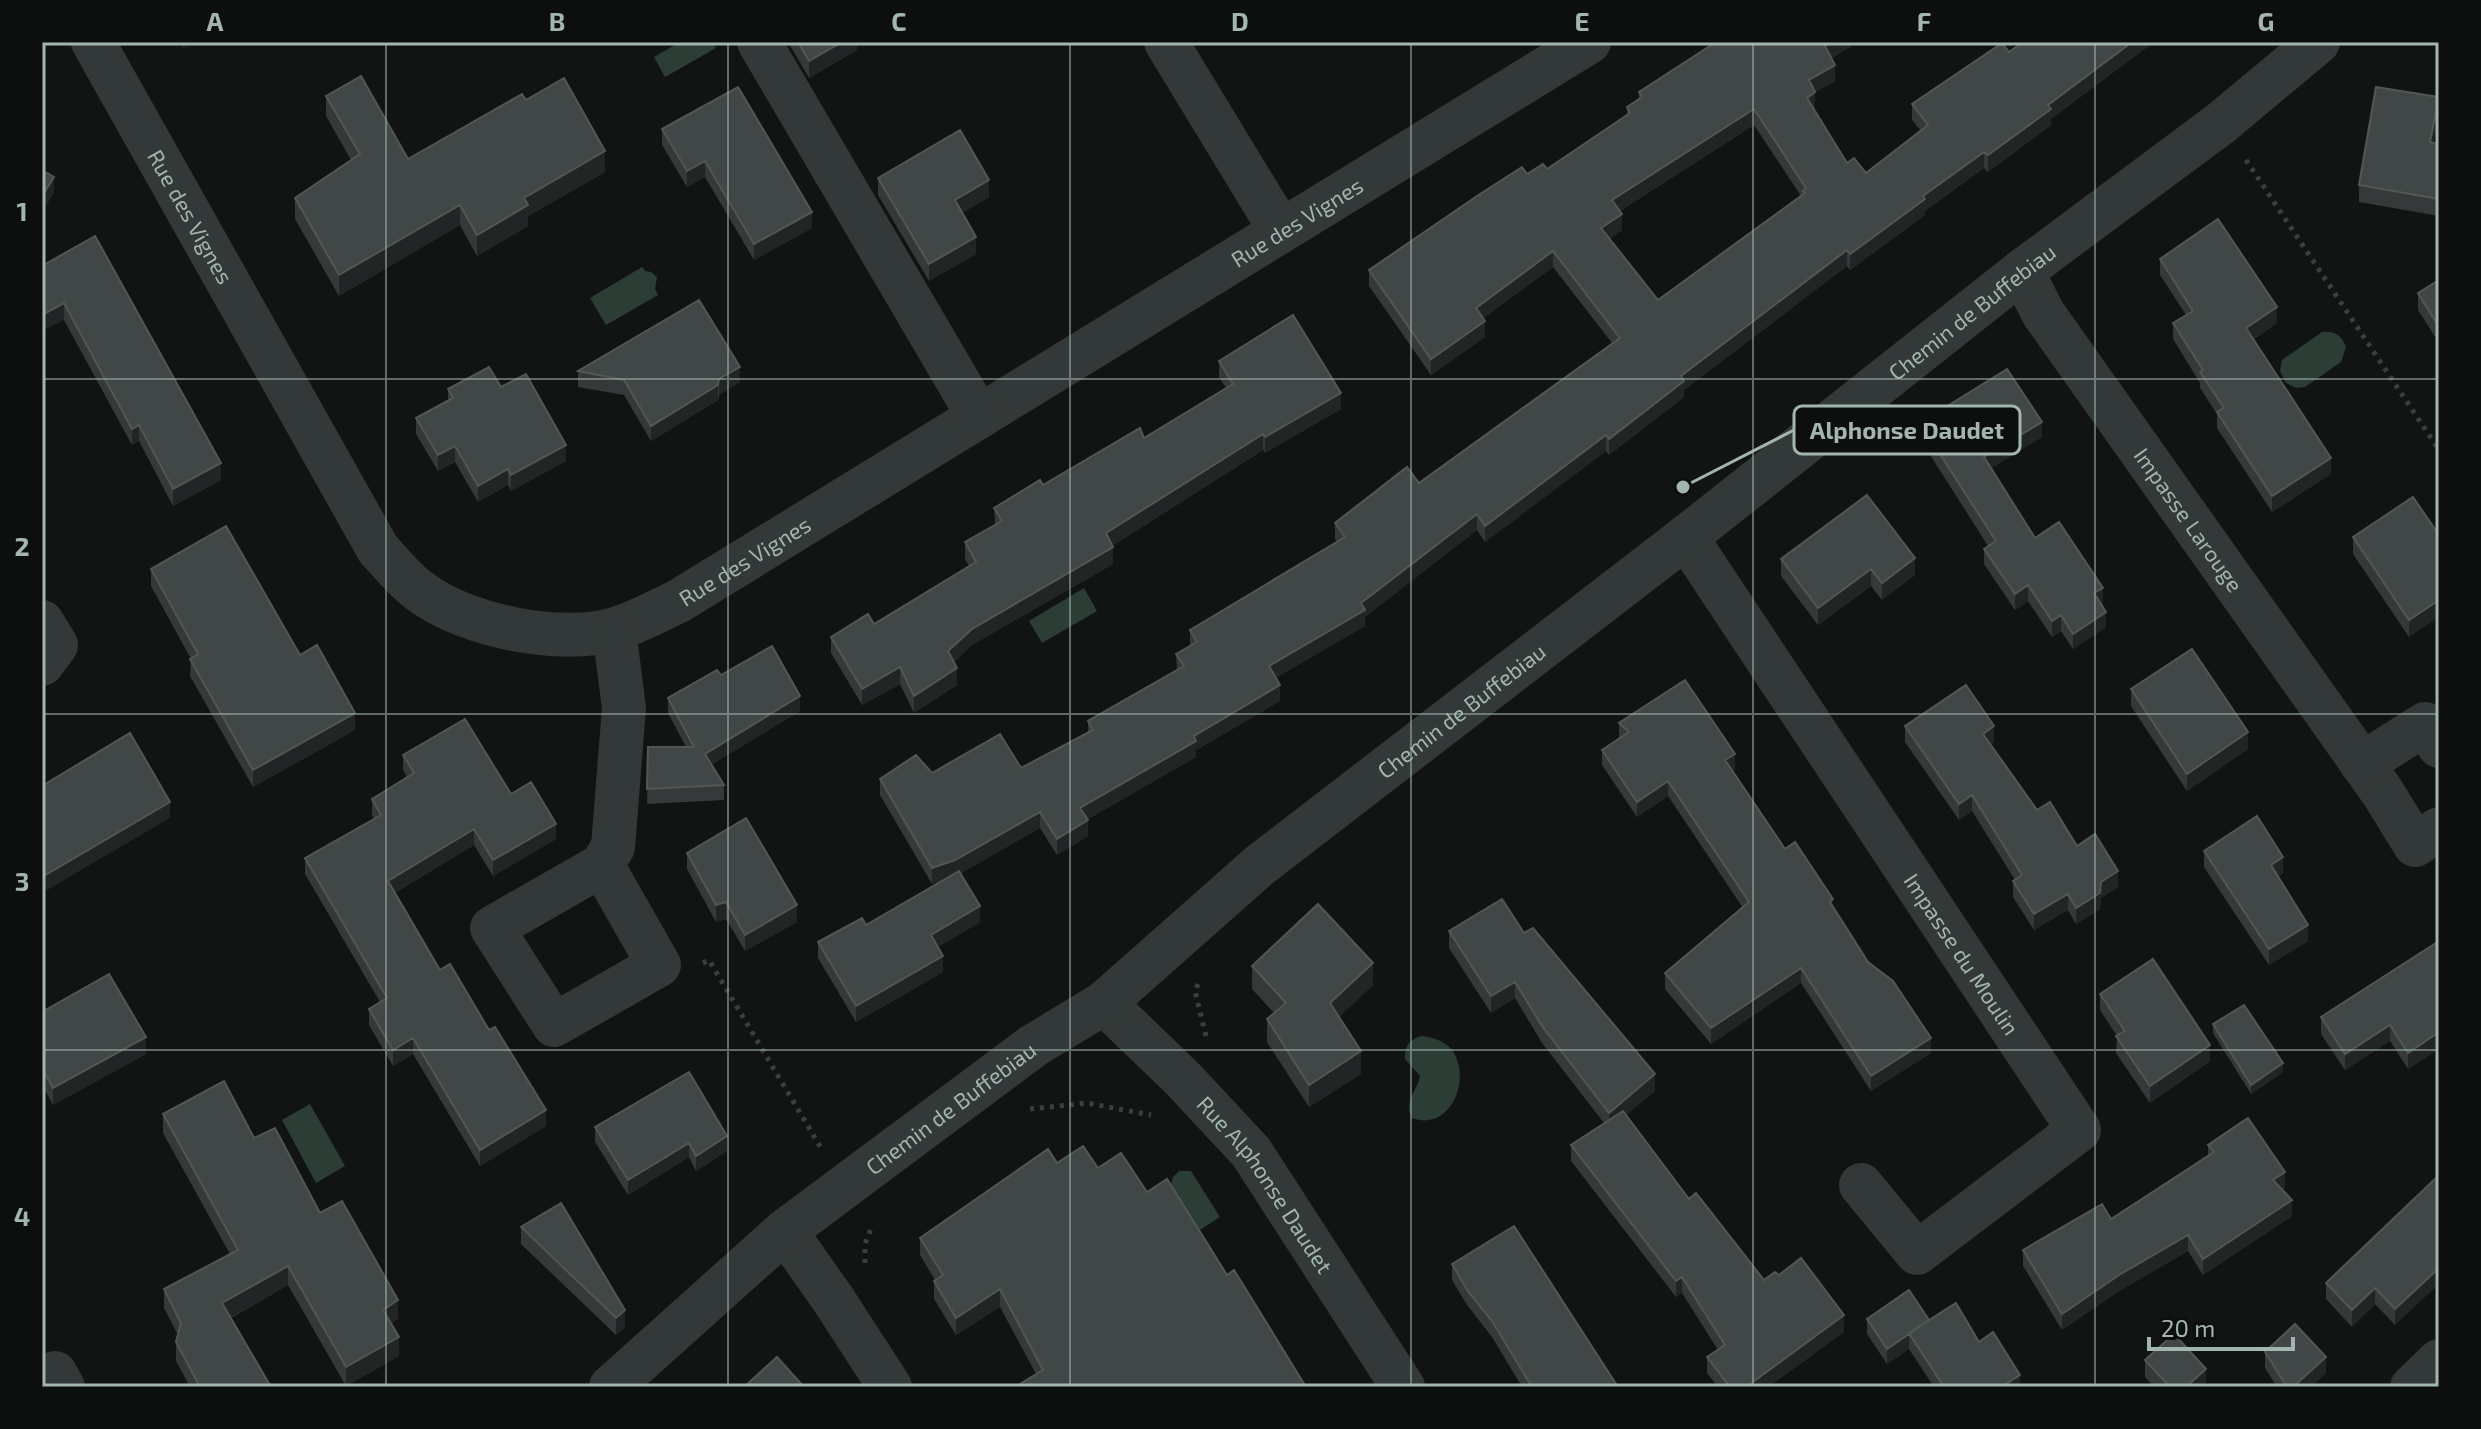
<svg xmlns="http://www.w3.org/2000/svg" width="2481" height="1429" font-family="'Exo 2',sans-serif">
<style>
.water{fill:#2b3d34}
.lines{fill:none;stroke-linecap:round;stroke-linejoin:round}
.path{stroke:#39403e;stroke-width:5;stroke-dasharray:4 6;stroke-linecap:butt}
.minor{stroke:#333938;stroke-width:44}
.wall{fill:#353939;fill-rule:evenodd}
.shaded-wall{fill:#222525}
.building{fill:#414746;stroke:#505856;stroke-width:2;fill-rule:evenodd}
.grid{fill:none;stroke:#a3b5b0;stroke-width:2;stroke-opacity:0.55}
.labels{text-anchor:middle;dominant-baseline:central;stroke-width:8;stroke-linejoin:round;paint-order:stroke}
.street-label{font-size:22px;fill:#a3b5b0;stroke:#0d0f0f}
.leader{fill:none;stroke:#a3b5b0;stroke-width:3}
.callout-dot{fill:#a3b5b0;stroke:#0d0f0f;stroke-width:3}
.callout{fill:#0d0f0f;stroke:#a3b5b0;stroke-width:3}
.callout-label{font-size:24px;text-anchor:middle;font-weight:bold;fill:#a3b5b0}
.neatline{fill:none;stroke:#a3b5b0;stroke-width:3}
.grid-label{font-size:26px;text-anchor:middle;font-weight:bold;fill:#a3b5b0}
</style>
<rect width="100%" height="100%" fill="#121414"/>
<path class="water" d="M680,42H712L716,48L665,77L654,57Z
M642,267L645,271L651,272L657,277L655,289L658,295L606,325L590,298Z
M2322,332C2334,331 2342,335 2346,347L2341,362L2305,387L2296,388L2286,383L2280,371L2282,360Z
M1084,588L1097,611L1042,643L1029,621Z
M1422,1036C1434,1038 1447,1041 1454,1053C1471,1082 1449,1132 1412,1118C1403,1102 1417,1092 1420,1076L1405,1059C1405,1046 1409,1039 1422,1036Z
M310,1104L345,1166L316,1183L282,1120Z
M1179,1171H1191L1220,1217L1200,1230L1171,1185L1173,1177Z"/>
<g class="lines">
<path class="path" d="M2246,160L2439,450
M703,963L709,960L821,1148
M1198,984L1195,991L1206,1036
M1030,1109L1087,1103L1151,1115
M865,1263V1244L872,1226"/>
<g class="minor">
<path id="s1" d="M93,42L378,549C391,563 405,581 421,592C466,626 561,645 615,629C636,623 657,611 677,602L1589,42"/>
<path d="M759,42L979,417"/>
<path d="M1166,42L1281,231"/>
<path id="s2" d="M2022,271L2043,313L2383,793L2415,845L2439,829"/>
<path id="s3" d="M1686,537L2079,1130L1917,1253L1861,1185"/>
<path d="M42,622L56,645L42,664"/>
<path d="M2362,764L2425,724L2439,746"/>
<path d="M602,865L659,965L554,1025L492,928L602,865L613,847L624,708L614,630"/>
<path id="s4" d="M1104,1003L1183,1079L1251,1152L1403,1387"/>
<path d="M785,1231L833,1299L890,1387"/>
<path d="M55,1373L63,1387"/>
<path id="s5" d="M611,1387L785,1231L1033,1046L1104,1003L1260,865L1686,537L2022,271L2221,123L2318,42"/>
<path d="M2412,1387L2439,1361"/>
</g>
</g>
<path class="wall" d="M788,42H857V50L809,78Z
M1716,42H1858L1832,58L1835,81L1815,92V108L1814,109L1847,163L1866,173L1921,131L1912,120V104L2009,52L2023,42H2154L2051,119V125L1988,172L1984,168L1925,211V215L1850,270L1847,266L1684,390V397L1609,455L1606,451L1485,542L1477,530L1365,617V626L1275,678L1280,701L1196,750V757L1088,819V836L1057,855L1040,828L961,873L980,922L938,947L943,972L856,1022L818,958V942L866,925L942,881L932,884L880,795V779L932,773L1021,768L1088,733V721L1177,671L1176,654L1190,646V630L1337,542L1335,539V523L1419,483L1612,343L1553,267L1483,318L1485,337L1431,375L1369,286V270L1527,174L1547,169L1627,115V107L1639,99V92ZM1754,125L1801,196L1658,300L1609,239L1622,230L1620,211Z
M326,96L408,159L526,100L605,172L528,216V226L477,256L460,225L339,296L295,219V198L351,160L326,116Z
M2439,114L2433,143L2439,144V216L2359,202V185Z
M662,129L812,228L754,260L705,177L687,187L662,145Z
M878,178L989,197L962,213L976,254L929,281L878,195Z
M2160,259L2277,323L2254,339L2331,474L2272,512L2217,428V414L2200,388V383L2173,339V323L2186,315L2160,275Z
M42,266L221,480L173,506L139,441L132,445L64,320Z
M2439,280V343L2418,310V293Z
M1219,361L1341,409L1265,453L1263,450L1112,546L1113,564L972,645L954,662L957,685L914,713L900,684L862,705L831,653V637L874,624L969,566L965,559V542L995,525L994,508L1144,438L1226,388L1219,377Z
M578,371L740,382L719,395L718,400L651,441L624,395L578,387Z
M501,387L566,461L511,491L508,485L478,502L455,462L438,471L416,434V418L448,400V389Z
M1920,423L2042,437L1991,468L2035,538L2103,604H2101L2106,627L2073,649L2061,631L2052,637L2028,601L2015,610L1984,564V549L1988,546L1920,439Z
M2413,497L2409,637L2353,554V537Z
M1781,559L1915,575L1882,600L1871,586L1818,625L1781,576Z
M151,569L300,655L355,730L253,787L190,676L191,659L151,586Z
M721,675L800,711L711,765L724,785V800L647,804L648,747H686L668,713V698Z
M2131,689L2248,749L2187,791L2131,706Z
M1619,723L1735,769L1732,771L1785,849L1833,908L1868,962L1931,1053L1871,1091L1801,983L1711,1044L1665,989V973L1743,908L1668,796L1637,817L1602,765V750L1619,739Z
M1905,726L1994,742L1990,745L2037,810L2077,846L2118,887L2101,898L2100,909L2076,924L2068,910L2034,930L2013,897V881L2015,880L1972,811L1959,820L1905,742Z
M403,755L511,794L556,839L493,876L474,845L395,893L440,970L546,1126L480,1166L413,1054L393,1066L369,1025V1009L380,1002L305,874V858L374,819L372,815V799L407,777L403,770Z
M2204,851L2283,873L2278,876L2308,941L2269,965L2204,867Z
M687,853L797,922L745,951L726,919L716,922L687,869Z
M1449,931L1524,933L1655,1091L1626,1115L1689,1199L1764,1280L1844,1332L1768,1387H1718L1707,1373V1357L1718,1350L1682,1293L1676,1297L1571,1161V1145L1604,1123L1542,1043L1515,998L1491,1013L1449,948Z
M2439,941V1049L2408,1069L2390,1041L2345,1070L2321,1034V1017Z
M1252,966L1373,985L1339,1017L1361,1074L1309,1107L1267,1042V1019L1274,1013L1252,989Z
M2100,994L2210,1061L2150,1103L2116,1053L2117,1036L2100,1010Z
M42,1012L146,1054L53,1105L42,1085Z
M2213,1024L2283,1072L2251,1094L2213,1033Z
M163,1114L254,1138L320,1213L398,1319L391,1323L399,1356L346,1386L288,1285L231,1318L271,1387H190L176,1361V1342L178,1335L164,1308V1289L230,1254L163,1133Z
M595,1127L727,1151L696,1171L689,1157L628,1195L595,1142Z
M2208,1145L2285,1188L2282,1190L2292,1216L2203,1275L2188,1251L2119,1291L2062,1330L2023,1266V1250L2111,1219L2208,1155Z
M1057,1163L1098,1168L1147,1192L1227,1275L1306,1387L1036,1374L1000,1307L956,1335L934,1299V1281L935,1280L920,1255V1238Z
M2439,1175L2395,1325L2375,1304L2352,1327L2326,1299V1283Z
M561,1203L625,1327L616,1335L521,1244V1227Z
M1452,1264L1618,1387H1522L1492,1337L1467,1305L1452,1280Z
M1867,1319L1929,1320L1979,1342L2020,1387H1934L1909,1349L1887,1364L1867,1334Z
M2265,1352L2326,1373L2311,1387H2277L2265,1368Z
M2145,1360L2206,1386L2154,1387L2145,1377Z"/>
<path class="shaded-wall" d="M183,42H194L183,48Z
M842,42H857V50L809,78V61Z
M1832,42H1858L1825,62V46Z
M2132,42H2154L2051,119V125L1988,172V155L2048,105Z
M1835,65V81L1815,92V108L1807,114L1809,80Z
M2439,97V114L2430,159V142Z
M1754,109V125L1612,216V200Z
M605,151V172L528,216V226L477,256V235L524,198Z
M1984,152V168L1925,211V215L1850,270V254L1923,196Z
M705,161V177L687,187V171Z
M54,177V193L42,212V196Z
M989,180V197L955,217V200Z
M460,205V225L339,296V275Z
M812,212V228L754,260V244Z
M1622,214V230L1601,244V228Z
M976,237V254L929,281V264Z
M1847,250V266L1684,390V397L1609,455V439L1681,376Z
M1553,251V267L1476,324V308Z
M64,303V320L42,331V315Z
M2277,307V323L2246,344V328Z
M1485,321V337L1431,375V359Z
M740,367V382L719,395V379Z
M718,385V400L651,441V426Z
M1341,393V409L1265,453V437Z
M2042,422V437L1984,473V457Z
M139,425V441L132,445V429Z
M1263,434V450L1106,550V533Z
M1606,435V451L1485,542V526Z
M566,445V461L511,491V475Z
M455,446V462L438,471V455Z
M2331,458V474L2272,512V496Z
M221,463V480L173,506V489Z
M508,469V485L478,502V486Z
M1477,514V530L1365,617V626L1269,682V666L1361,603Z
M1113,547V564L972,645L948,667V651L972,629Z
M1915,558V575L1882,600V583Z
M1871,569V586L1818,625V608Z
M2028,585V601L2015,610V594Z
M2103,588V604L2094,609V593Z
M2439,600V617L2409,637V620Z
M2106,612V627L2073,649V634Z
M2061,615V631L2052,637V621Z
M900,667V684L862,705V689Z
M957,668V685L914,713V696Z
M1280,685V701L1196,750V757L1080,824V808L1194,736Z
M800,696V711L705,769V754Z
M355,713V730L253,787V770Z
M1994,726V742L1983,750V734Z
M2248,732V749L2187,791V774Z
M1735,754V769L1725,775V760Z
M1668,781V796L1637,817V802Z
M1972,795V811L1959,820V804Z
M170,802V818L42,893V877Z
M1040,812V828L955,877L932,884V868Z
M1088,820V836L1057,855V839Z
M556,824V839L493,876V860Z
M474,829V845L388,897V881Z
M2283,857V873L2271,881V865Z
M2118,871V887L2101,898L2100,909L2076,924V908L2101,882Z
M2068,894V910L2034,930V914Z
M726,902V919L716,922V905Z
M797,905V922L745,951V935Z
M980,906V922L931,951V935Z
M2308,925V941L2269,965V949Z
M943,956V972L856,1022V1006Z
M1373,963V985L1330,1026V1003Z
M1801,968V983L1711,1044V1028Z
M1515,982V998L1491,1013V996Z
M2390,1025V1041L2345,1070V1054Z
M2439,1032V1049L2408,1069V1053Z
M146,1037V1054L53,1105V1088Z
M413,1038V1054L393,1066V1050Z
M1931,1038V1053L1871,1091V1076Z
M2210,1045V1061L2150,1103V1086Z
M1361,1051V1074L1309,1107V1085Z
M2283,1063V1072L2251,1094V1085Z
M1655,1074V1091L1609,1129V1113Z
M546,1110V1126L480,1166V1150Z
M727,1136V1151L696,1171V1156Z
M689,1143V1157L628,1195V1180Z
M2285,1172V1188L2273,1196V1180Z
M2292,1200V1216L2203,1275V1259Z
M2188,1235V1251L2119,1291L2062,1330V1314L2119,1275Z
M288,1266V1285L222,1322V1303Z
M2439,1268V1284L2395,1325V1309Z
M1682,1277V1293L1676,1297V1281Z
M2375,1288V1304L2352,1327V1310Z
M1000,1289V1307L956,1335V1318Z
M398,1300V1319L383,1329V1310Z
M625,1310V1327L616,1335V1318Z
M1844,1315V1332L1768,1387H1746Z
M1909,1334V1349L1887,1364V1349Z
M399,1337V1356L346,1386V1367Z
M2326,1357V1373L2311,1387H2293Z
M2206,1369V1386L2205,1387H2186Z
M2020,1375V1387H2006V1384Z"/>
<path class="building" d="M798,42H842L809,61Z
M1716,42H1832L1825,46L1835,65L1809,80L1815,92L1807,98L1847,163L1854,158L1866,173L1928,125L1912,104L2002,43L2009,52L2023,42H2132L2048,105L2051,109L1988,155L1984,152L1923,196L1925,199L1850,254L1847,250L1681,376L1684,381L1609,439L1606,435L1485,526L1477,514L1361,603L1365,610L1269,666L1280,685L1194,736L1196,741L1080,808L1088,820L1057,839L1040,812L955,860L932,868L880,779L916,755L932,773L1000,734L1021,768L1093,730L1088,721L1184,666L1176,654L1197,642L1190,630L1345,537L1335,523L1407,467L1419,483L1620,338L1553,251L1476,308L1485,321L1431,359L1369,270L1477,196L1522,167L1527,174L1543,164L1547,169L1630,113L1627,107L1642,97L1639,92ZM1754,109L1806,188L1803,191L1805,193L1658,300L1601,228L1622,214L1612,200Z
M361,76L408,159L522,94L526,100L564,78L605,151L524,198L528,205L477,235L460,205L339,275L295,198L360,154L326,96Z
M738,87L812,212L754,244L705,161L687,171L662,129Z
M2376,87L2439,97L2430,142L2439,144V199L2359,185Z
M960,130L989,180L955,200L976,237L929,264L878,178Z
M42,170L54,177L42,196Z
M2218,219L2277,307L2246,328L2331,458L2272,496L2217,412L2224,408L2200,372L2203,370L2173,323L2193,311L2160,259Z
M95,236L221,463L173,489L139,425L132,429L64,303L42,315V266Z
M2439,280V327L2418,293Z
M699,300L740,367L719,379L718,385L651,426L624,380L578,371Z
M1293,315L1341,393L1265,437L1263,434L1106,533L1113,547L972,629L948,651L957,668L914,696L900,667L862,689L831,637L868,614L874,624L976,562L965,542L1002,521L994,508L1040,480L1043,485L1140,428L1144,438L1233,384L1219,361Z
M489,367L501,387L526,374L566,445L511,475L508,469L478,486L455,446L438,455L416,418L453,398L448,389Z
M2007,369L2042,422L1984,457L2035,538L2059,522L2103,588L2094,593L2106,612L2073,634L2061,615L2052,621L2028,585L2015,594L1984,549L1996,541L1920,423Z
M1867,495L1915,558L1882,583L1871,569L1818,608L1781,559Z
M2413,497L2439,535V600L2409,620L2353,537Z
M226,526L300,655L317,645L355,713L253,770L190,659L198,654L151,569Z
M772,646L800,696L705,754L724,785L647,789L648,747H694L668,698L717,670L721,675Z
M2192,649L2248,732L2187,774L2131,689Z
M1685,680L1735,754L1725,760L1785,849L1795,842L1833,899L1830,902L1868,962L1893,981L1931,1038L1871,1076L1801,968L1711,1028L1665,973L1749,902L1668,781L1637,802L1602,750L1629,732L1619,723Z
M1966,685L1994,726L1983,734L2037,810L2050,802L2077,846L2095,834L2118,871L2101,882L2100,893L2076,908L2068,894L2034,914L2013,881L2022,875L1972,795L1959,804L1905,726Z
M465,719L511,794L531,782L556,824L493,860L474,829L388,881L440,970L450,964L489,1030L495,1027L546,1110L480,1150L413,1038L393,1050L369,1009L387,998L305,858L381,815L372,799L414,773L403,755Z
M130,733L170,802L42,877V786Z
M2257,816L2283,857L2271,865L2308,925L2269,949L2204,851Z
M746,818L797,905L745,935L726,902L716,905L687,853Z
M959,871L980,906L931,935L943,956L856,1006L818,942L862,918L866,925Z
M1502,899L1524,933L1533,928L1655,1074L1609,1113L1542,1026L1515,982L1491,996L1449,931Z
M1318,904L1373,963L1330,1003L1361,1051L1309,1085L1267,1019L1286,1003L1252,966Z
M2439,941V1032L2408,1053L2390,1025L2345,1054L2321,1017Z
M2153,959L2210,1045L2150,1086L2116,1036L2125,1031L2100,994Z
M109,974L146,1037L53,1088L42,1068V1012Z
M2244,1005L2283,1063L2251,1085L2213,1024Z
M689,1072L727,1136L696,1156L689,1143L628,1180L595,1127Z
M224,1081L254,1138L275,1128L320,1213L342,1201L398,1300L383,1310L399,1337L346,1367L288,1266L222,1303L271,1387H200L176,1342L181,1323L164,1289L238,1250L163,1114Z
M1623,1111L1689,1199L1696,1193L1764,1280L1775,1272L1779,1275L1801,1258L1844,1315L1746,1387H1730L1707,1357L1725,1345L1682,1277L1676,1281L1571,1145Z
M2248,1118L2285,1172L2273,1180L2292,1200L2203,1259L2188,1235L2119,1275L2062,1314L2023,1250L2102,1204L2111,1219L2214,1152L2208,1145Z
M1083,1146L1098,1168L1121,1153L1147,1192L1167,1179L1227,1275L1234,1270L1306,1387H1015L1043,1370L1000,1289L956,1318L934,1281L943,1275L920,1238L1048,1149L1057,1163Z
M2439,1175V1268L2395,1309L2375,1288L2352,1310L2326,1283Z
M561,1203L625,1310L616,1318L521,1227Z
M1514,1226L1618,1387H1532L1492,1321L1467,1290L1452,1264Z
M1909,1290L1929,1320L1887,1349L1867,1319Z
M1956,1303L1979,1342L1993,1332L2020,1375L2006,1384L2008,1387H1944L1909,1333Z
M2295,1324L2326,1357L2293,1387H2287L2265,1352Z
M2174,1334L2206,1369L2186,1387H2170L2145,1360Z
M777,1357L804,1387H744Z"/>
<path class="grid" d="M386,42V1387M728,42V1387M1070,42V1387M1411,42V1387M1753,42V1387M2095,42V1387M42,379H2439M42,714H2439M42,1050H2439"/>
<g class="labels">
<g class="street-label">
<text stroke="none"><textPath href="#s1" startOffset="200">Rue des Vignes</textPath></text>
<text stroke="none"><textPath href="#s1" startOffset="1640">Rue des Vignes</textPath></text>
<text stroke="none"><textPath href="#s5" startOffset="1736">Chemin de Buffebiau</textPath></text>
<text stroke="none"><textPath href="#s2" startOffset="300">Impasse Larouge</textPath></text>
<text stroke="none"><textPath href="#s1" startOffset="992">Rue des Vignes</textPath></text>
<text stroke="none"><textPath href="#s5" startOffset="1088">Chemin de Buffebiau</textPath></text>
<text stroke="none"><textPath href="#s3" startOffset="500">Impasse du Moulin</textPath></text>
<text stroke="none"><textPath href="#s5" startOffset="440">Chemin de Buffebiau</textPath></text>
<text stroke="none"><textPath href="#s4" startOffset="244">Rue Alphonse Daudet</textPath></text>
</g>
</g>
<path class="leader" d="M1683 487L1794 430"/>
<circle class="callout-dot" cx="1683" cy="487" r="8"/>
<rect class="callout" x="1794" y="406" width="226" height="48" rx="8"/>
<g class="callout-label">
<text x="1907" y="439">Alphonse Daudet</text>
</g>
<rect width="2481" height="1429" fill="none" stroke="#0d0f0f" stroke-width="88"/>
<path d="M2149 1337v12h144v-12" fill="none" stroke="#a3b5b0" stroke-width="4"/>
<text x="2161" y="1337" font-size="24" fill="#a3b5b0" stroke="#0d0f0f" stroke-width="6" paint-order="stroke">20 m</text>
<rect x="44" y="44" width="2393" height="1341" class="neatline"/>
<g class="grid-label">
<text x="215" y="31">A</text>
<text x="557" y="31">B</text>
<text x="899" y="31">C</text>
<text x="1240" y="31">D</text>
<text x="1582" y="31">E</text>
<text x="1924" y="31">F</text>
<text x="2266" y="31">G</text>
<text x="22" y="221">1</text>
<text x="22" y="556">2</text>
<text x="22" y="891">3</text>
<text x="22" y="1226">4</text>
</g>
</svg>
